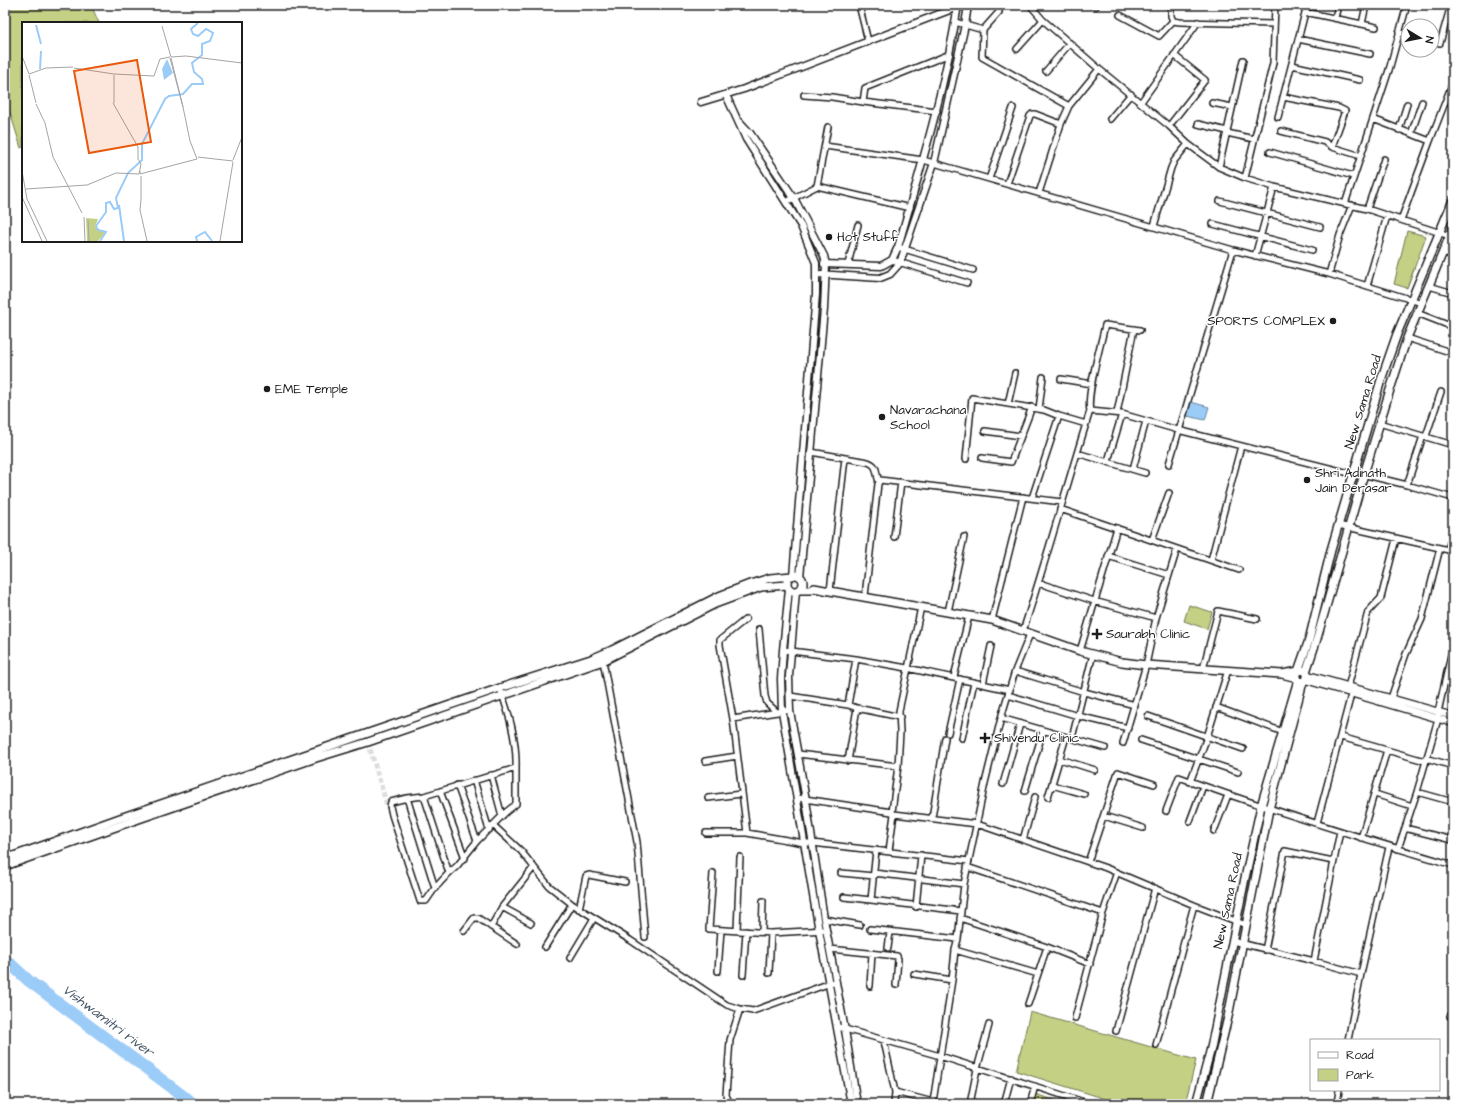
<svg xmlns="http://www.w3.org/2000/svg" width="1458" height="1109" font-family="'Architects Daughter',sans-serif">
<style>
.green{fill:#c4d084;stroke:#707650}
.water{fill:#9bcbf7;stroke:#68859f}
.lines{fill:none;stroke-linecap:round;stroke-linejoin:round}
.river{stroke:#9bcbf7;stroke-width:12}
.minor-tunnel{stroke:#ddd;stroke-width:5;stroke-dasharray:5 2.5;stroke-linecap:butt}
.minor-casing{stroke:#1c1c1c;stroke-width:8}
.tertiary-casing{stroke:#1c1c1c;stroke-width:9}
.secondary-casing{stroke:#1c1c1c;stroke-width:10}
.minor{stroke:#fff;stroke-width:5}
.tertiary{stroke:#fff;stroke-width:6}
.secondary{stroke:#fff;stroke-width:7}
.poi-dot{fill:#1c1c1c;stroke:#fff;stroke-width:1.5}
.labels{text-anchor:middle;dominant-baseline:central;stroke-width:3;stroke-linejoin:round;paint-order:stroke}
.poi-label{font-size:13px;fill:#1c1c1c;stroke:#fff;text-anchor:start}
.street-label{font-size:13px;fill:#1c1c1c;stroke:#fff}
.water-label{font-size:14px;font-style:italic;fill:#485969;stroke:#fff}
.inset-river{fill:none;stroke:#9bcbf7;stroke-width:2}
.inset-road{fill:none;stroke:#a4a4a4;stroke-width:1}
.view{fill:#e8590c;fill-opacity:0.15;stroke:#e8590c;stroke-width:2}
.inset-edge{fill:none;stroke:#1c1c1c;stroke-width:2}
</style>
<rect width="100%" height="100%" fill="#fff"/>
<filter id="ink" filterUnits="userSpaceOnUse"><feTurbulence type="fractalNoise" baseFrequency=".025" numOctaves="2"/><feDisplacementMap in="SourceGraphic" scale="8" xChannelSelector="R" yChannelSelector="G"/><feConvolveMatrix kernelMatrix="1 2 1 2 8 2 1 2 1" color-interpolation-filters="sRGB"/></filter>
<g filter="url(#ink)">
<path class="green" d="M5,5H91L99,23H23V147L21,148L5,96Z
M1407,231L1426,236L1407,288L1394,284Z
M1189,605L1212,612L1207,629L1184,621Z
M1030,1012L1196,1060L1185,1104H1122L1016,1071Z
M1035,1094L1066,1104H1033Z"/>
<path class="water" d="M1191,402L1209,407L1205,420L1187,416Z"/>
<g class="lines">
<path class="river" d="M5,959L29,981L194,1104"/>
<path class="minor-tunnel" d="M368,742L389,812"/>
<defs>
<path id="minor" d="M859,5L868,41
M1030,5L1043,20L1099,69L1169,126L1188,144L1219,167L1245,178L1274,187L1367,209L1450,236
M1095,5L1096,6
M1171,5V16L1173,21L1180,22L1274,24
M1305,12L1376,27
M1120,15L1159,36L1173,21
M1335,18L1338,5
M955,22L983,30L982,57L1069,106
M1362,24L1366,5
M983,30L999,12
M1399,32L1408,34
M1298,39L1370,54
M1432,41L1440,43L1451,5
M1017,49L1043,20
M1292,65L1360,80
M1046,71L1070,43
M804,95L832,97L863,102L937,111
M1283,97L1339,108L1345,111L1332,147
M863,102L865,88L950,54
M1141,102L1198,22
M1212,103L1232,107
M1278,117L1307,5
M1110,119L1131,94
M1373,119L1430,141L1453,82
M1198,124L1227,131
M1169,126L1205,80L1174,55
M1399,130L1407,104
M1281,131L1325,142L1332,147L1361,156
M1227,133L1254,139
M1411,134L1422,102
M825,146L923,160L934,163L1233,250L1329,274L1422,303
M1270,152L1353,176
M1219,167L1243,60
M1245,178L1273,63L1275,5
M989,179L1013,108
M1007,184L1030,116L1032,114H1035L1061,124
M817,186L910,208
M1039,193L1061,124L1069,106L1099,69
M1220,201L1320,227
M786,202L817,186L828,127
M1345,204L1389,70L1407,5
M1367,209L1384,159
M1401,220L1430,141
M1213,224L1312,250
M1154,226L1171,168L1174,161L1188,144
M901,248L973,270
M1443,252L1453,256
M1255,256L1274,187
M892,260L967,283
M848,264L858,225
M1329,274L1340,235L1352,205
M1367,286L1387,216
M1429,286L1453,293
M1417,313L1453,327
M1407,338L1453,353
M1061,379L1092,384
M1008,404L1015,373
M1039,409L1043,377
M1090,411L1122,414L1178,430L1353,474
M1117,413L1134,329
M1379,423L1453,445
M985,431L1021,436
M1426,436L1441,392
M811,452L868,462C879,466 875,472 879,482
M1077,453L1145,473
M982,458L1011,462L1032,407
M966,459L972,398L1044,410L1059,416L1086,424
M1108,461L1122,414
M1169,464L1233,250
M1133,469L1146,421
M1354,472L1407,485L1453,498
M1407,485L1423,436
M1032,498L1059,416
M1060,509L1239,570
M1338,525L1453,551
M894,537L901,482
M1152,540L1169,493
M1448,550L1453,532
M1108,556L1169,575
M1211,560L1241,446
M1039,583L1094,601L1156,618
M830,591L845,458
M865,596L878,484L880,480L1062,502
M948,612L964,537
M746,619L720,640V645L733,719L747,833L804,843H812L969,861
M992,620L1023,497
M759,629L765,696L767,703L777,712
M1023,631C1047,558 1067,484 1090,411C1086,395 1101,344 1105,325L1140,330
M783,650L856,659L907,668L1010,690
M1080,651L1117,528
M603,661L637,842L645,937
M1203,669L1218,611L1257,619
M1015,671L1084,692L1135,705
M954,677L969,616
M983,684L991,646
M1348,687L1368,612L1381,598L1396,539
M500,688C509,714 517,740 516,768L424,796L407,798L391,802L390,806L392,815L420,901H426L435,888L449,873L457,866L477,841L506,812L516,804V768
M1008,695L1078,716L1128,728
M790,696L848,705L857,708L900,717
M1391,698L1406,654L1422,619L1440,548
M848,705L856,659
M1216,707L1283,732
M1148,716L1243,749
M1001,718L1105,748
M733,719L790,710
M948,733L960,679
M1341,737L1425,761
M962,738L974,682
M1072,738L1093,654
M1141,740L1238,772
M1123,743L1146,665L1156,618L1177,549
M798,754L898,766
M1426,758L1453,766
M1060,759L1095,770
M705,761L737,756
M848,761L857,708
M491,775L502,816
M474,780L489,830
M1190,782L1207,737L1228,670
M1003,784L1020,724
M457,785L477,841
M1052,785L1084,794
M440,791L465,858
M1025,791L1043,731
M1417,792L1453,802
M1375,794L1412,806
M424,796L449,873
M1048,797L1066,737
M407,798L435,888
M708,798L741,794
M798,798L892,812L894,814L977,824L1106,868L1194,905L1246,925
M1166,811L1179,777C1269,810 1361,838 1453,865
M892,812L898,766L900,732L899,711L921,607
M1104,816L1143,828
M932,818L945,738
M1190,821L1203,786
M1317,823L1352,691
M493,825L521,851L549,886L572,904L630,940L727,1005L740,1009L753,1011L836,981
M1405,828L1452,840
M1214,831L1228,795
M706,833H747
M1361,838L1387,750
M1023,840L1035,797
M1398,849L1417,792L1438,719V712L1453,646
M876,850L871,900L961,911
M889,851L894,814
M1088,862L1118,772L1154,784
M967,867L1103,913
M713,873L709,929L771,933L826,930
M841,873L874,876
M874,873L964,884
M844,897L871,900
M502,907L531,923
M916,907L921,855
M579,909L586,876L589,875L625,882
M960,918L1047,947L1090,964
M824,919L860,925
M491,927L502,907L534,867
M870,929L958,939
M737,930L740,857
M464,931L474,918H478L517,944
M762,932L763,901
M1232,941L1314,961L1361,974
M545,947L572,904
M888,948L890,932
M830,949L897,956L898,959L896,985
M955,950L1038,974
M1265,950L1285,851L1333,861
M570,958L594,918
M1314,961L1340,831
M718,971L721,930
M769,973L771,933
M914,974L952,980
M743,975L746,931
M870,986L872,953
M1028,1004L1047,947
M1450,1016L1453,1017
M1075,1018L1103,913L1117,872
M838,1027L940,1056L1090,1104
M1116,1031L1155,888
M1348,1040L1361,974L1389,847
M884,1041L895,1092L933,1102L952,980L955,950L958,939L964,884L985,783L1001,718L1015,671L1030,634
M1156,1045L1194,905
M730,1104L726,1095L730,1040L740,1009
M894,1104L895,1092
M970,1104L977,1069L989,1025
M1004,1104L1011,1078
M1030,1104L1035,1086
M1337,1104L1339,1090"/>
<path id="tertiary" d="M726,95L746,139L801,226L816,263V294L793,576
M701,102L744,89L960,6
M739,121L750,133L794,198L824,256L826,264L824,309L800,577
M824,264L881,266L892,260L898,247C921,167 945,88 958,5
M817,274L880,278L890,274L900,263L934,163L965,25L968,5
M789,589L783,650L781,679L782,711L818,925L851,1104
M796,591L789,676L790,711L806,800L824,919L845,1030L857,1104
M1308,675L1453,716
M1306,680L1453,723"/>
<path id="secondary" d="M787 583a8 8 0 1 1 16 0a8 8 0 1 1-16 0Z
M798,590H810L814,588L830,591L992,620L1080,651L1122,662L1146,665L1282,674
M1306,672L1316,642L1364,474L1389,393L1407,338L1453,228
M1297,678L1282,674L1299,671C1302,670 1305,670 1307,673V679L1303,682L1299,681L1297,678V674L1309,640L1331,550L1381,380L1397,334L1453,200
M5,859L120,818L500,688L591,659L612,650L719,596L750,584L770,578L792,576
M5,866L127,823L316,758L368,742L603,661L715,604L761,587L787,585
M1196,1104L1211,1048L1245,878L1261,806L1298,680
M1207,1104L1228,1017L1269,809L1303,682"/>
</defs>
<use href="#minor" class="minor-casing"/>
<use href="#tertiary" class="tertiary-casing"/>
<use href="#secondary" class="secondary-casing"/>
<use href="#minor" class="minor"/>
<use href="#tertiary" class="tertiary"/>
<use href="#secondary" class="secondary"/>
</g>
</g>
<g class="poi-dot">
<circle cx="829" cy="237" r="4"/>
<circle cx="1333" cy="321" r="4"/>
<circle cx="267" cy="389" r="4"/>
<circle cx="882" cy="417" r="4"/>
<circle cx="1307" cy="480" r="4"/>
<path d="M1095 628h4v4h4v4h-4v4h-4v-4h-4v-4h4z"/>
<path d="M983 732h4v4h4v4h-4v4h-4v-4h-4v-4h4z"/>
</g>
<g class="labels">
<g class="poi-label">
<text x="837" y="237">Hot Stuff</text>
<text x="1325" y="321" text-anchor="end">SPORTS COMPLEX</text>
<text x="275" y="389">EME Temple</text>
<text x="890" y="410">Navarachana<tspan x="890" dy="15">School</tspan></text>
<text x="1315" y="473">Shri Adinath<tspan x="1315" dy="15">Jain Derasar</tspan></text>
<text x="1106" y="634">Saurabh Clinic</text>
<text x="994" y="738">Shivendu Clinic</text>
</g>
<g class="street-label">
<text transform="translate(1363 402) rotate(-73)">New Sama Road</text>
<text transform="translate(1228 901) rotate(-78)">New Sama Road</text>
</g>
<g class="water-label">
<text transform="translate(108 1021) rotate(37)">Vishwamitri river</text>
</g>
</g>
<g transform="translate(22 22)">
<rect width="220" height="220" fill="#fff"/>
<path d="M64,196L76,197L73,205L83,211L76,219H65Z" fill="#c4d084"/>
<path d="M145,37L151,51L142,58L140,47Z" fill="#9bcbf7"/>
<path class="inset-river" d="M14,3L19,22M18,47L19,29M97,183L102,219M78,219L84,210L76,208L74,204L84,190V181L88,180L92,187L96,186L94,176L106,151L120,138V122L143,77L147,74L161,72L170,62H181L180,57L172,50L170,41L180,33V22L188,19L191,11L184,7L176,14L171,12L169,7L176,1M175,219L174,215L183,210L190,219"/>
<path class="inset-road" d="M140,4L149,35L164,34L220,41M0,34L7,52M148,36L161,85L149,36M52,46L92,52M7,52L24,46L51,45M92,52L132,54L138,37L148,35M7,53L14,81M92,53V81M14,82L23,101L31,135L60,191M176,135L193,137M193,137L211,139M211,138L220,115M0,149L5,177L25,219M118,149V152L175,137L168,119L161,85M119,154V178M4,167L65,163L94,151L117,152L119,142L116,137V125L91,81M0,175L20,219M119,178L118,188L125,219M62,195L63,219M66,198L67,219M198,219L211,140"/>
<path class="view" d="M115,38L129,120L67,131L52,49Z"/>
<rect width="220" height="220" class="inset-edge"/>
</g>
<rect width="1458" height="1109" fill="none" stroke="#fff" stroke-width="20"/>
<rect x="10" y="10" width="1438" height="1089" fill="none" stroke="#1c1c1c" stroke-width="1.5" filter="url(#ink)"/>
<rect x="1310" y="1039" width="130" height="52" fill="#ffffff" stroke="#a4a4a4"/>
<rect x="1318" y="1052" width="20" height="6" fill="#ffffff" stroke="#a4a4a4"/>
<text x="1346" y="1059" font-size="12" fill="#1c1c1c">Road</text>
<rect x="1318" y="1069" width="20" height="12" fill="#c4d084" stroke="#a4a4a4"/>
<text x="1346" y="1079" font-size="12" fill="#1c1c1c">Park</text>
<g transform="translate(1420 38) rotate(100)"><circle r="19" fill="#ffffff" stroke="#a4a4a4"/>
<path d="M0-3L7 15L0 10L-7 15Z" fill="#1c1c1c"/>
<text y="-6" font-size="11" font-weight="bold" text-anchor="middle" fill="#1c1c1c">N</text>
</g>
</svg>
